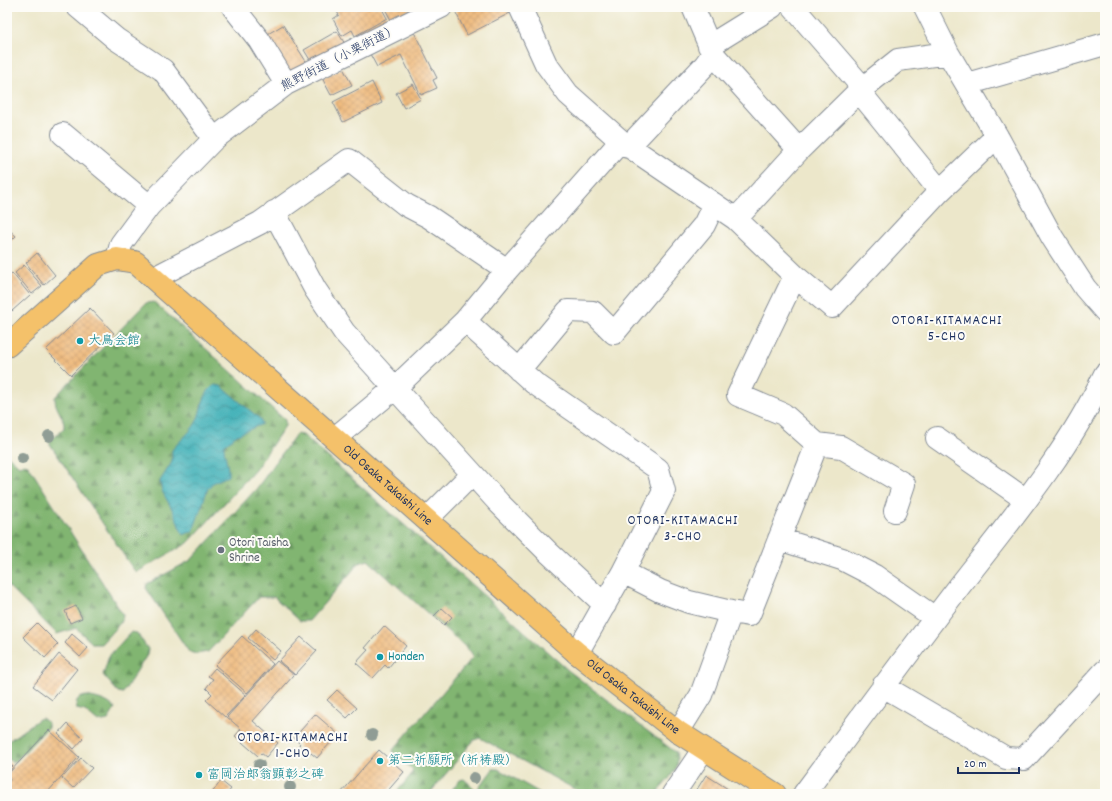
<svg xmlns="http://www.w3.org/2000/svg" width="1112" height="801" font-family="Dekko,'Klee One',sans-serif">
<style>
.forest{fill:url(#forest-firs);stroke:#4e7268}
.water{fill:url(#water-waves);stroke:#2d708a}
.building{fill:url(#building-cross-hatch)}
.lines{fill:none;stroke-linecap:round;stroke-linejoin:round}
.minor-casing{stroke:#848b94;stroke-width:24}
.major-casing{stroke:#848b94;stroke-width:24}
.minor{stroke:#fff;stroke-width:22}
.major{stroke:#f4c16a;stroke-width:22}
.tree{fill:#909d95}
.culture-dot{fill:#0f9aa8;stroke:#fdfcf7;stroke-width:1.5}
.worship-dot{fill:#6b7280;stroke:#fdfcf7;stroke-width:1.5}
.labels{text-anchor:middle;dominant-baseline:central;stroke-width:4;stroke-linejoin:round;paint-order:stroke}
.street-label{font-size:13px;fill:#1b2f5e;stroke:#fdfcf7}
.culture-label{font-size:13px;fill:#0d838f;stroke:#fdfcf7;text-anchor:start}
.worship-label{font-size:13px;fill:#5b616d;stroke:#fdfcf7;text-anchor:start}
.neighbourhood-label{font-size:14px;letter-spacing:1px;fill:#1b2f5e;stroke:#fdfcf7}
</style>
<defs>
<pattern id="forest-firs" width="22" height="20" patternUnits="userSpaceOnUse"><rect width="22" height="20" fill="#81b571"/><path d="M5 1l3.5 6h-7zM16 11l3.5 6h-7z" fill="#699460"/></pattern>
<pattern id="water-waves" width="16" height="10" patternUnits="userSpaceOnUse"><rect width="16" height="10" fill="#3fb0b7"/><path d="M0 5q4-4 8 0t8 0" fill="none" stroke="#349098"/></pattern>
<pattern id="building-cross-hatch" width="8" height="8" patternUnits="userSpaceOnUse"><rect width="8" height="8" fill="#eeb97c"/><path d="M0 0l8 8M0 8l8-8" fill="none" stroke="#cc9f6e"/></pattern>
</defs>
<rect width="100%" height="100%" fill="#fdfcf7"/>
<filter id="ink" filterUnits="userSpaceOnUse"><feTurbulence type="fractalNoise" baseFrequency=".025" numOctaves="2"/><feDisplacementMap in="SourceGraphic" scale="8" xChannelSelector="R" yChannelSelector="G"/><feConvolveMatrix kernelMatrix="1 2 1 2 8 2 1 2 1" color-interpolation-filters="sRGB"/></filter>
<filter id="wash" filterUnits="userSpaceOnUse"><feTurbulence type="fractalNoise" baseFrequency=".012" numOctaves="4" result="noise"/><feDisplacementMap in="SourceGraphic" scale="16" xChannelSelector="R" yChannelSelector="G"/><feGaussianBlur stdDeviation="0.9" result="paint"/><feColorMatrix in="noise" values="0 0 0 0 0 0 0 0 0 0 0 0 0 0 0 0 0 1.4 0 .05"/><feComposite in="paint" operator="in"/></filter>
<g filter="url(#wash)">
<rect width="100%" height="100%" fill="#ece7ca"/>
<path class="forest" d="M154,302L285,420V426L255,470L188,543L137,572L133,569L50,444V440L64,428C65,416 54,409 55,397L146,303Z
M296,434L303,435L569,671L675,752C683,768 665,782 656,794H623L616,790L612,794H584L480,738L474,740L429,794H395L411,775L413,770L394,754L393,750L473,657L471,652L368,560L359,563L309,621H300L274,597H259L208,652L196,654L189,652L146,588L147,584L191,560L257,488Z
M7,455L19,466L24,464L28,465L123,615L121,622L101,644H93L76,628L57,634L7,585Z
M131,632L137,633L148,649L147,655L123,693L118,692L103,675L109,656Z
M86,696C95,698 109,700 115,709L108,720L98,722L85,711L77,709L76,702L79,698Z
M42,718L48,723V727L16,761L12,762L7,758V742L39,719Z
M493,769H498L542,794H448L460,780L464,779L476,790L478,789Z"/>
<path class="water" d="M215,385L221,386L260,419L262,424L237,435L224,445C223,451 229,466 228,476L214,482L208,488L193,531L183,535L172,509L162,491L160,481L172,462V450C180,440 194,430 198,418C202,407 204,391 215,385Z"/>
<g id="blocks">
<path class="building" d="M334,7H381L387,18L355,36L352,30L342,36L333,19L339,15Z
M384,7H414L391,20Z
M463,7H507L510,13L467,35L455,11Z
M283,25L307,63L289,74L266,35Z
M337,31L345,44L312,63L304,50Z
M414,32L437,78L433,80L437,88L421,95L401,55L377,67L370,54Z
M343,68L352,85L331,95L322,78Z
M372,82L382,103L343,122L333,102Z
M413,84L421,99L404,108L396,93Z
M7,228L16,236L7,245Z
M37,253L55,275L44,285L26,263Z
M24,265L42,286L32,294L15,273Z
M12,273L30,295L12,311L7,305V277Z
M90,308L114,333L71,375L46,350Z
M76,606L82,618L70,623L65,611Z
M442,608L452,617L444,625L434,616Z
M37,623L58,644L45,658L23,637Z
M384,626L406,646L388,668L385,665L373,678L356,663L368,650L365,648Z
M256,629L281,651L273,660L248,638Z
M72,634L88,648L80,657L65,643Z
M242,636L273,664L247,693L215,665Z
M301,637L317,651L295,675L279,661Z
M59,654L77,669L52,700L33,686Z
M277,661L294,675L253,721L278,743L266,757L261,753L258,756L235,736L241,729L227,717Z
M215,668L246,695L225,717L206,700L212,694L206,688L213,679L208,676Z
M337,690L357,708L347,718L327,700Z
M315,714L338,734L317,758L311,753L309,755L303,750L298,746L300,744L294,738Z
M67,724L83,739L74,749L58,734Z
M49,730L79,757L46,794H7V784L10,780L7,775Z
M379,750L404,772L385,794H340Z
M81,758L92,768L73,788L62,778Z
M7,761L13,767L7,774Z
M706,775L736,794H694Z
M221,781L231,789L227,794H211Z"/>
</g>
</g>
<g filter="url(#ink)">
<use href="#blocks" fill-opacity="0" stroke="#848b94" stroke-width="1"/>
<g class="lines">
<defs>
<path id="minor" d="M78,7L116,39L163,70L214,139
M233,7L259,40L286,84
M520,7L546,64L568,94L621,141L736,219L795,276L738,395L783,414L817,444L749,615L731,612L701,695L678,732
M693,7L713,54L799,150L736,219
M793,7L863,88
M925,7L948,53L997,136L1052,237L1085,288L1105,311
M709,46L772,7
M967,84L1105,44
M859,91L940,191
M63,134L149,206
M628,147L705,65L713,54
M799,150L859,91L898,60L948,53
M274,212L315,289L344,332L499,503L548,552L605,605
M117,259L121,244L149,206L214,139L286,84L441,7
M795,276L832,307L940,191L997,136
M154,278L260,223L349,160L406,205L429,217L507,270
M465,321L534,383L658,469L664,491L623,572L577,653
M519,370L568,311L593,312L614,333L704,225L714,204
M335,438L395,388L465,321L507,270L621,141
M937,438L1026,500
M817,444L841,447L904,484L895,511
M427,519L472,474
M779,539L842,559L875,576L935,618
M623,572L660,591L689,602L731,612
M883,686L1006,758L1024,759L1105,671
M673,794L703,750
M804,794C855,725 906,656 958,588C1011,520 1068,452 1105,374"/>
<g id="major">
<path id="s1" d="M7,346L98,265L117,259L135,262L577,653L678,732L775,794"/>
</g>
</defs>
<use href="#minor" class="minor-casing"/>
<use href="#major" class="major-casing"/>
<use href="#minor" class="minor"/>
<use href="#major" class="major"/>
</g>
<g class="tree">
<circle cx="49" cy="436" r="6"/>
<circle cx="22" cy="458" r="6"/>
<circle cx="372" cy="735" r="6"/>
<circle cx="259" cy="765" r="6"/>
<circle cx="474" cy="778" r="6"/>
<circle cx="290" cy="787" r="6"/>
</g>
</g>
<g class="culture-dot">
<circle cx="80" cy="341" r="4"/>
<circle cx="380" cy="657" r="4"/>
<circle cx="380" cy="761" r="4"/>
<circle cx="199" cy="775" r="4"/>
</g>
<circle class="worship-dot" cx="221" cy="550" r="4"/>
<g class="labels">
<g class="street-label">
<text transform="translate(340 59) rotate(-27)">熊野街道（小栗街道）</text>
<text stroke="none"><textPath href="#s1" startOffset="497">Old Osaka Takaishi Line</textPath></text>
<text stroke="none"><textPath href="#s1" startOffset="821">Old Osaka Takaishi Line</textPath></text>
</g>
<g class="culture-label">
<text x="88" y="341">大鳥会館</text>
<text x="388" y="657">Honden</text>
<text x="388" y="761">第二祈願所（祈祷殿）</text>
<text x="207" y="775">富岡治郎翁顕彰之碑</text>
</g>
<g class="worship-label">
<text x="229" y="543">Otori Taisha<tspan x="229" dy="15">Shrine</tspan></text>
</g>
<g class="neighbourhood-label">
<text x="947" y="321">OTORI-KITAMACHI<tspan x="947" dy="16">5-CHO</tspan></text>
<text x="683" y="521">OTORI-KITAMACHI<tspan x="683" dy="16">3-CHO</tspan></text>
<text x="293" y="738">OTORI-KITAMACHI<tspan x="293" dy="16">1-CHO</tspan></text>
</g>
</g>
<rect width="1112" height="801" fill="none" stroke="#fdfcf7" stroke-width="24"/>
<path d="M958 767v6h61v-6" fill="none" stroke="#1b2f5e" stroke-width="2"/>
<text x="964" y="767" font-size="12" fill="#1b2f5e" stroke="#fdfcf7" stroke-width="3" paint-order="stroke">20 m</text>
</svg>
